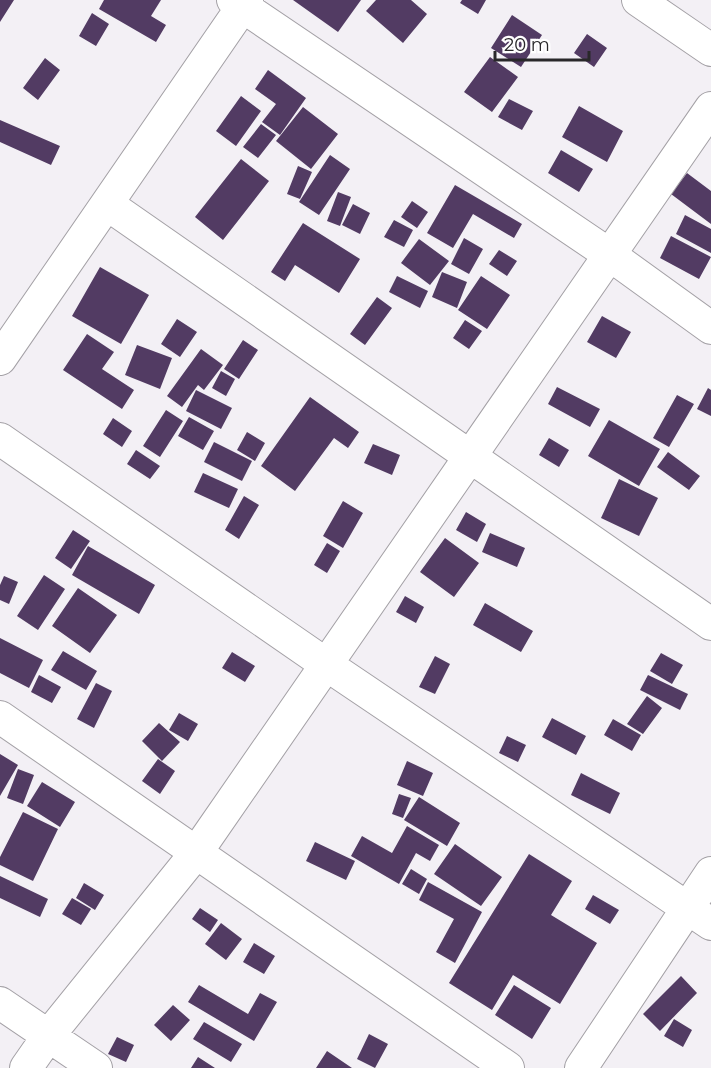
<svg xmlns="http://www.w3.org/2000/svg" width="711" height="1068" font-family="Montserrat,sans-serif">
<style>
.building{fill:#523b63}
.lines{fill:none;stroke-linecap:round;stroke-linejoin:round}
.minor-casing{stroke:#a4a1a6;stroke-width:34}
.minor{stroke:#fff;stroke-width:32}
</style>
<rect width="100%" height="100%" fill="#f3f0f5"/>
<path class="building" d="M0,0H14L0,22Z
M104,0H161L151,16L166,25L156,42L99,9Z
M293,0H361L338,32Z
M376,0H411L427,14L403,43L366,11Z
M462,0H486L478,14L460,3Z
M92,13L109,24L96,46L79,36Z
M512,15L542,35L521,67L491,48Z
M587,34L607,48L594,67L574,53Z
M490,57L518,77L492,112L464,92Z
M45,58L60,70L38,100L23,88Z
M268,70L306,98L280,135L262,122L276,104L255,89Z
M241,96L261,111L236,146L216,131Z
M509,99L533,111L522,130L498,117Z
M579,106L623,131L607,162L562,137Z
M303,107L338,134L311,169L276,141Z
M0,120L60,146L51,165L0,142Z
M261,124L276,135L258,158L243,147Z
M561,150L593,169L579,192L548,173Z
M330,155L350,169L319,215L299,202Z
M241,159L269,181L223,240L195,217Z
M298,166L312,172L300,199L287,194Z
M687,173L711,191V224L671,194Z
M455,185L522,224L514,238L473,214L453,248L427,233Z
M338,192L351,197L340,226L327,221Z
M412,201L428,212L417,228L401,217Z
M353,204L370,213L360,234L342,225Z
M685,215L711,229V253L676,234Z
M394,220L413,230L404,247L384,237Z
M303,223L360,259L339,293L295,265L285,281L271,272Z
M671,236L711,257L699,279L660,258Z
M464,238L483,249L469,274L451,264Z
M419,239L449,261L430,285L401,263Z
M499,250L517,261L507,276L489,264Z
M100,267L149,295L121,344L72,316Z
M442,272L467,282L457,308L432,297Z
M397,276L428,291L420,308L389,292Z
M481,276L510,295L487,329L458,310Z
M377,297L392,308L365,345L350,334Z
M602,316L631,332L616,358L587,342Z
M177,319L197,332L180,357L161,344Z
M465,320L482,331L469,349L453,338Z
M87,334L114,352L102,369L134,390L122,409L63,370Z
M243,340L258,350L239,379L224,369Z
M137,345L172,358L160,389L125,375Z
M201,349L223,365L204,390L198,385L182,407L167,396Z
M221,371L235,379L226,396L212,388Z
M557,387L600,409L590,427L548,404Z
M708,388L711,390V416L697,409Z
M196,390L232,408L221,429L186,411Z
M677,395L694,404L669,447L653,438Z
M310,397L359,432L348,448L334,438L295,491L261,466Z
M166,410L183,421L160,457L143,446Z
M189,417L214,431L203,450L178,436Z
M113,418L132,431L122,447L103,434Z
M609,420L660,449L639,486L588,456Z
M247,432L265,443L255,461L237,450Z
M549,438L569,450L559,467L539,455Z
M214,442L252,461L242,481L204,462Z
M373,444L400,455L392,475L364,463Z
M136,450L160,466L150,479L127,464Z
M668,452L700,476L689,490L657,467Z
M203,473L238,489L229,508L194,492Z
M619,479L658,498L639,536L601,518Z
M244,496L259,505L239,539L225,530Z
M343,501L363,513L343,548L323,536Z
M466,512L486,524L477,542L456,530Z
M73,530L90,541L71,569L55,558Z
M490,533L525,548L517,567L482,552Z
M445,538L479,563L454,597L420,572Z
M327,543L340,551L327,573L314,565Z
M88,546L155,585L139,614L72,575Z
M44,575L65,589L38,630L17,616Z
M4,576L18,582L9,604L0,600V585Z
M78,588L117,615L90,653L52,626Z
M405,596L424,607L416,623L396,612Z
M485,603L533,631L521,652L473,625Z
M0,638L43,660L29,688L0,673Z
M63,651L97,671L86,690L51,670Z
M232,652L255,666L245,682L222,668Z
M661,653L683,665L672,684L650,671Z
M435,656L450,664L435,694L419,687Z
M39,675L61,687L52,703L31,692Z
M648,675L688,694L680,710L640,690Z
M96,683L112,691L94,728L77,719Z
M647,696L662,708L643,734L627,724Z
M179,713L198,724L188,741L169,730Z
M552,718L586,736L576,755L542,737Z
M613,719L641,735L632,751L604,735Z
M159,723L180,742L162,761L142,741Z
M507,736L526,745L518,762L499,753Z
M0,754L18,765L0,796Z
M158,759L175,771L160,794L142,781Z
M407,761L433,773L423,796L397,785Z
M18,769L34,775L23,804L7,798Z
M581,773L620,793L610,814L571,795Z
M42,782L75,802L60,827L27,806Z
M399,794L411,798L403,818L392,814Z
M419,797L460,823L447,846L404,820Z
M23,812L58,829L33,881L0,865V857Z
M407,826L439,845L430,861L416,853L399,884L351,856L362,836L392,853Z
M315,842L355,861L346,880L306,861Z
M455,844L502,877L481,906L434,874Z
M529,854L572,881L551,915L597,943L560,1004L513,975L492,1010L449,983Z
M411,869L427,879L419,894L402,884Z
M0,876L48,899L40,917L0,898Z
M428,882L482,912L455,963L436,952L454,919L419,900Z
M84,883L104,895L95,910L76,898Z
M593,895L619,910L610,924L585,909Z
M72,898L91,909L81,925L62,914Z
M200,908L218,920L210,932L192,919Z
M221,923L242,939L226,960L205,944Z
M254,943L275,956L264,974L243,962Z
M681,976L697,993L660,1031L643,1014Z
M199,985L248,1014L260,993L277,1002L254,1041L188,1002Z
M514,985L551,1008L532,1039L495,1015Z
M173,1005L190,1020L171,1041L154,1025Z
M674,1019L692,1030L683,1047L664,1036Z
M204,1022L242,1044L231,1062L193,1039Z
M369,1034L388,1044L375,1068L357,1059Z
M117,1037L134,1045L126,1062L108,1054Z
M327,1051L352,1068H316Z
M198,1057L215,1068H191Z"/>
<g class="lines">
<defs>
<path id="minor" d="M233,0L610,255L711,328
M638,0L711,50
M107,204L711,624
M0,359L247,0
M0,439L327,665L711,924
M0,717L508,1068
M0,1003L96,1068
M26,1068L49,1035L196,853L711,108
M581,1068L711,873"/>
</defs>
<use href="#minor" class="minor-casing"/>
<use href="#minor" class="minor"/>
</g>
<path d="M495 51v9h94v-9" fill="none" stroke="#29282a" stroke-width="3"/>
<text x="504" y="51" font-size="18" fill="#29282a" stroke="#ffffff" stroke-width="4.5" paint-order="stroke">20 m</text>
</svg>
